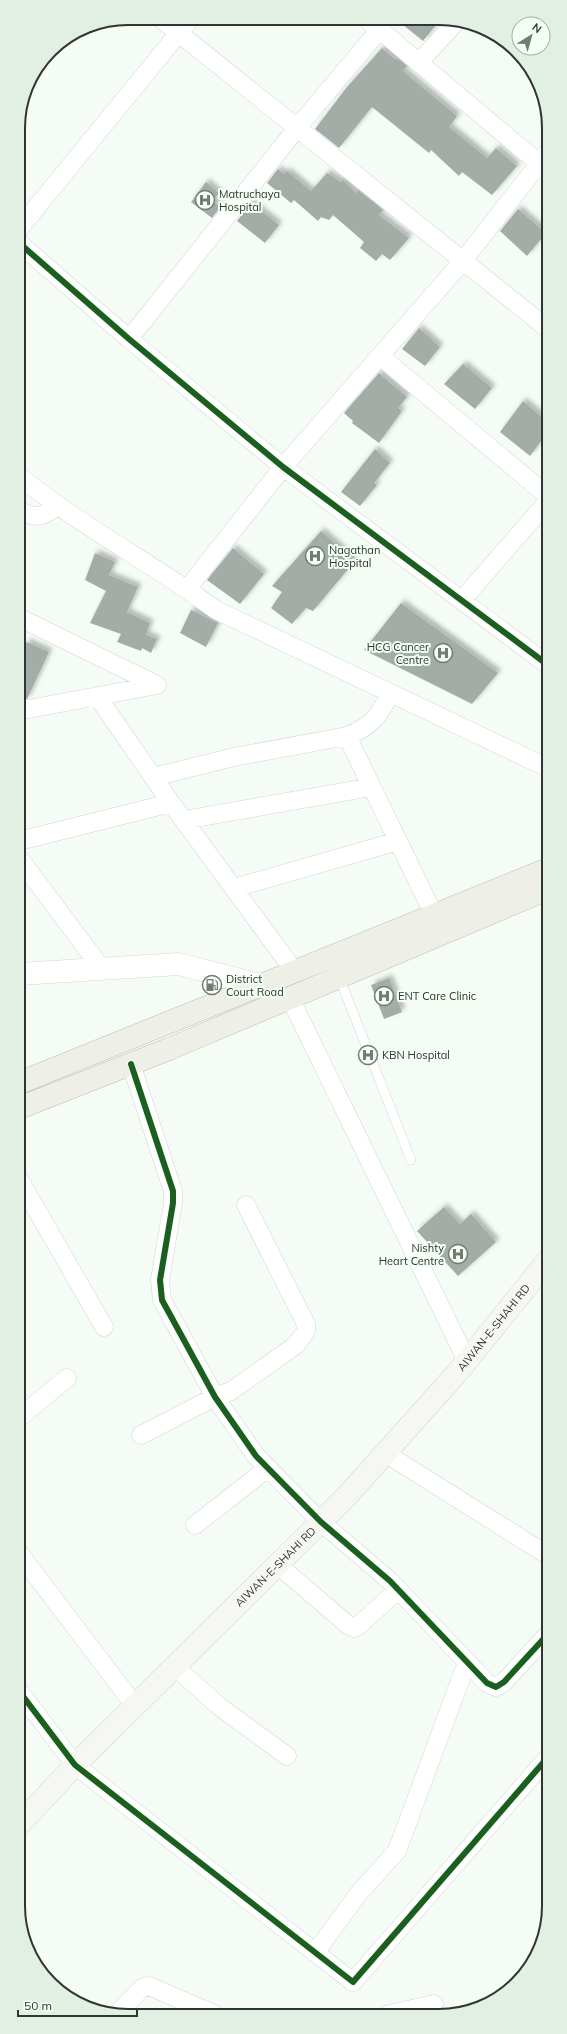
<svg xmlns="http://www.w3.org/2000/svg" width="567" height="2034" font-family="Mulish,sans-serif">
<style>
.building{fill:#a4aca8;filter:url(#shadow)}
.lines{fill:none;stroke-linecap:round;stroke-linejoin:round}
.service-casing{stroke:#d0d7d1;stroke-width:10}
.minor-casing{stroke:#d0d7d1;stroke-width:19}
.tertiary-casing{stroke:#d0d7d1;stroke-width:23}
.secondary-casing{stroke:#d0d7d1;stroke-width:23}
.primary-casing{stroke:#b8bdad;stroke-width:23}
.service{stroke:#fefffe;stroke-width:9}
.minor{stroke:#fefffe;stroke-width:18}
.tertiary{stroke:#fefffe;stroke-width:22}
.secondary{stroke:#f6f7f3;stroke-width:22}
.primary{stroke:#eef0e8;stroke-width:22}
.cycleway-casing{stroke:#f2fff3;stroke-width:8}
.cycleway{stroke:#1b5e20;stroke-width:6}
.labels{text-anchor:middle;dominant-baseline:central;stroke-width:4;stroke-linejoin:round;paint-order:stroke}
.poi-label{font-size:11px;fill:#2e362f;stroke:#f2fff3;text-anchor:start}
.street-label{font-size:11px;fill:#2e362f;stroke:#f2fff3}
.rim{fill:none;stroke:#2e362f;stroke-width:2}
</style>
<defs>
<filter id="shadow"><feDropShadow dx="3.5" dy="-3.5" stdDeviation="2" flood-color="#0004"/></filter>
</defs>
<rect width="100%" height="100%" fill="#f5fcf6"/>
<path class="building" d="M397,20H440L423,41Z
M382,48L396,60L397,58L407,66L403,71L457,116L449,127L487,158L496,148L517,166L492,195L462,172L459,176L431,150L429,153L372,107L339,148L315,129L347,87Z
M278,169L284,174L287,171L311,191L327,173L341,182L343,180L356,193L358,190L383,210L379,215L409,238L390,260L382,254L376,261L360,248L364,242L333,215L329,220L321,217L318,221L294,200L291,203L267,183Z
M206,182L219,193L213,201L220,207L212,218L191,202Z
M251,203L279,225L265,243L237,221Z
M518,209L546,233L527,256L500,231Z
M419,328L440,347L425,366L402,349Z
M463,364L492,388L475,409L444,384Z
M379,373L407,397L398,408L402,411L379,443L352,423L353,421L344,413Z
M523,401L548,422V432L530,456L500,432Z
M375,449L390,463L374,483L377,485L360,506L341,492Z
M321,531L355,561L313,611L306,608L292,624L271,608L282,592L272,586Z
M233,548L264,574L240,604L207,580Z
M95,553L115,562L109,575L138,587L127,612L150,623L146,635L157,639L151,653L142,648L141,651L117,642L121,634L90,623L106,591L85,580Z
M401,603L498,673L472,704L364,650Z
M191,610L218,623L206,647L180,633Z
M27,642L49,652L27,699L18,700V659Z
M389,978L402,1012L384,1019L371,985Z
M444,1207L460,1224L471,1214L496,1242L458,1276L417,1231Z"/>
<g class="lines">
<defs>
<path id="service" d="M339,977L411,1160"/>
<path id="minor" d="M160,18L548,329
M368,20L547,170
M419,62L458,20
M18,230L191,18
M18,242L129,339L283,467L548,665
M129,339L297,128L380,29
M380,356L548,496
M18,475C80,526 152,563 216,610L548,768
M18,510C36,519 42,518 57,506
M187,589L283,467L462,262L548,152
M462,600L548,501
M18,617L157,685
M97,696L171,803
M18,711L157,685
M347,736L434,915
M153,777L234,757L347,736C371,727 380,715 390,693
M184,820L372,787
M19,841L171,803L295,972
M19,858L102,969
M234,888L398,841
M290,998L467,1361
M131,1064L173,1191V1203L160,1280L162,1300L215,1397L256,1456L321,1522L390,1581L487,1683L496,1687L504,1682L549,1633
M19,1179L104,1327
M19,1418L67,1378
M141,1435L215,1397L231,1391L296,1345L306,1331V1324L246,1205
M385,1453L549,1556
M195,1525L268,1468
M19,1553L135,1706
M278,1565L348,1625L354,1628L359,1625L398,1590
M175,1667L220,1707L287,1756
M19,1691L75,1765L353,1982L549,1756
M315,1953L359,1893L397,1851L467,1662
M117,2014L142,1988L149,1986L214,2014
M386,2015L434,2004"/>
<path id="tertiary" d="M19,974L179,964L263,986"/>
<g id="secondary">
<path id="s1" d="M19,1825L75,1765L346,1497L457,1373L549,1259"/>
</g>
<path id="primary" d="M19,1083L548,869
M19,1108L169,1049L548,889"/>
</defs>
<use href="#service" class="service-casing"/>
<use href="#minor" class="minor-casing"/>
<use href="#tertiary" class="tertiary-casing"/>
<use href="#secondary" class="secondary-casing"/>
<use href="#primary" class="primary-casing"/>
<use href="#service" class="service"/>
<use href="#minor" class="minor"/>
<use href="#tertiary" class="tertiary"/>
<use href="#secondary" class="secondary"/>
<use href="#primary" class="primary"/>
<defs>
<path id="cycleway" d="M18,242L129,339L283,467L548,665
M131,1064L173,1191V1203L160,1280L162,1300L215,1397L256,1456L321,1522L390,1581L487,1683L496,1687L504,1682L549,1633
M19,1691L75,1765L353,1982L549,1756"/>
</defs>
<use href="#cycleway" class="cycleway-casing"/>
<use href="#cycleway" class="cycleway"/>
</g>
<defs>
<symbol id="hospital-ring" viewBox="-11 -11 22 22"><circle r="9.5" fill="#f2fff3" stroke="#747b75" stroke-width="1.5"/><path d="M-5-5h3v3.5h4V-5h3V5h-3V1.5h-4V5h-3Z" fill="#747b75"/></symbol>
<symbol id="fuel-ring" viewBox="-11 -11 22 22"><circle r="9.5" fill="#f2fff3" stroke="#747b75" stroke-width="1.5"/><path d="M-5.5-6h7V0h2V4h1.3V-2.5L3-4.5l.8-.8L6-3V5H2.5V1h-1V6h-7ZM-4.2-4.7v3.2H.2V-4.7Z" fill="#747b75"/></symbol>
</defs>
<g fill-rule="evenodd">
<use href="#hospital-ring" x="194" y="189" width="22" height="22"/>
<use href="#hospital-ring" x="304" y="545" width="22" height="22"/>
<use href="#hospital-ring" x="432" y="642" width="22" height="22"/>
<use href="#fuel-ring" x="201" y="974" width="22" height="22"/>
<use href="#hospital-ring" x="373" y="985" width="22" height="22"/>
<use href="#hospital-ring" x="357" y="1044" width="22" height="22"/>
<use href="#hospital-ring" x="447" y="1243" width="22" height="22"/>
</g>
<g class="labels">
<g class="poi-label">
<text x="219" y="194">Matruchaya<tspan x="219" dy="13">Hospital</tspan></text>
<text x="329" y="550">Nagathan<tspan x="329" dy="13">Hospital</tspan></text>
<text x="429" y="647" text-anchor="end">HCG Cancer<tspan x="429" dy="13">Centre</tspan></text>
<text x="226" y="979">District<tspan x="226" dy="13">Court Road</tspan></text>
<text x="398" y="996">ENT Care Clinic</text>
<text x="382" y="1055">KBN Hospital</text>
<text x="444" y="1248" text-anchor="end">Nishty<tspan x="444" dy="13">Heart Centre</tspan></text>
</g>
<g class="street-label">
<text stroke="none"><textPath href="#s1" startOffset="688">AIWAN-E-SHAHI RD</textPath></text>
<text stroke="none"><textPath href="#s1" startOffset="364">AIWAN-E-SHAHI RD</textPath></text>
</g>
</g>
<path d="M0 0H567V2034H0ZM128 25H439A103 103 0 0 1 542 128V1906A103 103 0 0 1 439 2009H128A103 103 0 0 1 25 1906V128A103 103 0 0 1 128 25Z" fill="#e2efe3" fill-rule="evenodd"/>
<path class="rim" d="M128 25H439A103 103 0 0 1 542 128V1906A103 103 0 0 1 439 2009H128A103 103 0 0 1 25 1906V128A103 103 0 0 1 128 25Z"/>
<g transform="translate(531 36) rotate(37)"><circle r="19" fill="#f2fff3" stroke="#a4afa5"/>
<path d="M0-3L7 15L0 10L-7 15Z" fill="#747b75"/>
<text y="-6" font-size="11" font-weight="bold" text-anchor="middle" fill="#2e362f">N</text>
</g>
<path d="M18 2010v6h119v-6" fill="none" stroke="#2e362f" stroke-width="2"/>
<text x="24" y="2010" font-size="12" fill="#2e362f" stroke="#f2fff3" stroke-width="3" paint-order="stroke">50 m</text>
</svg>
